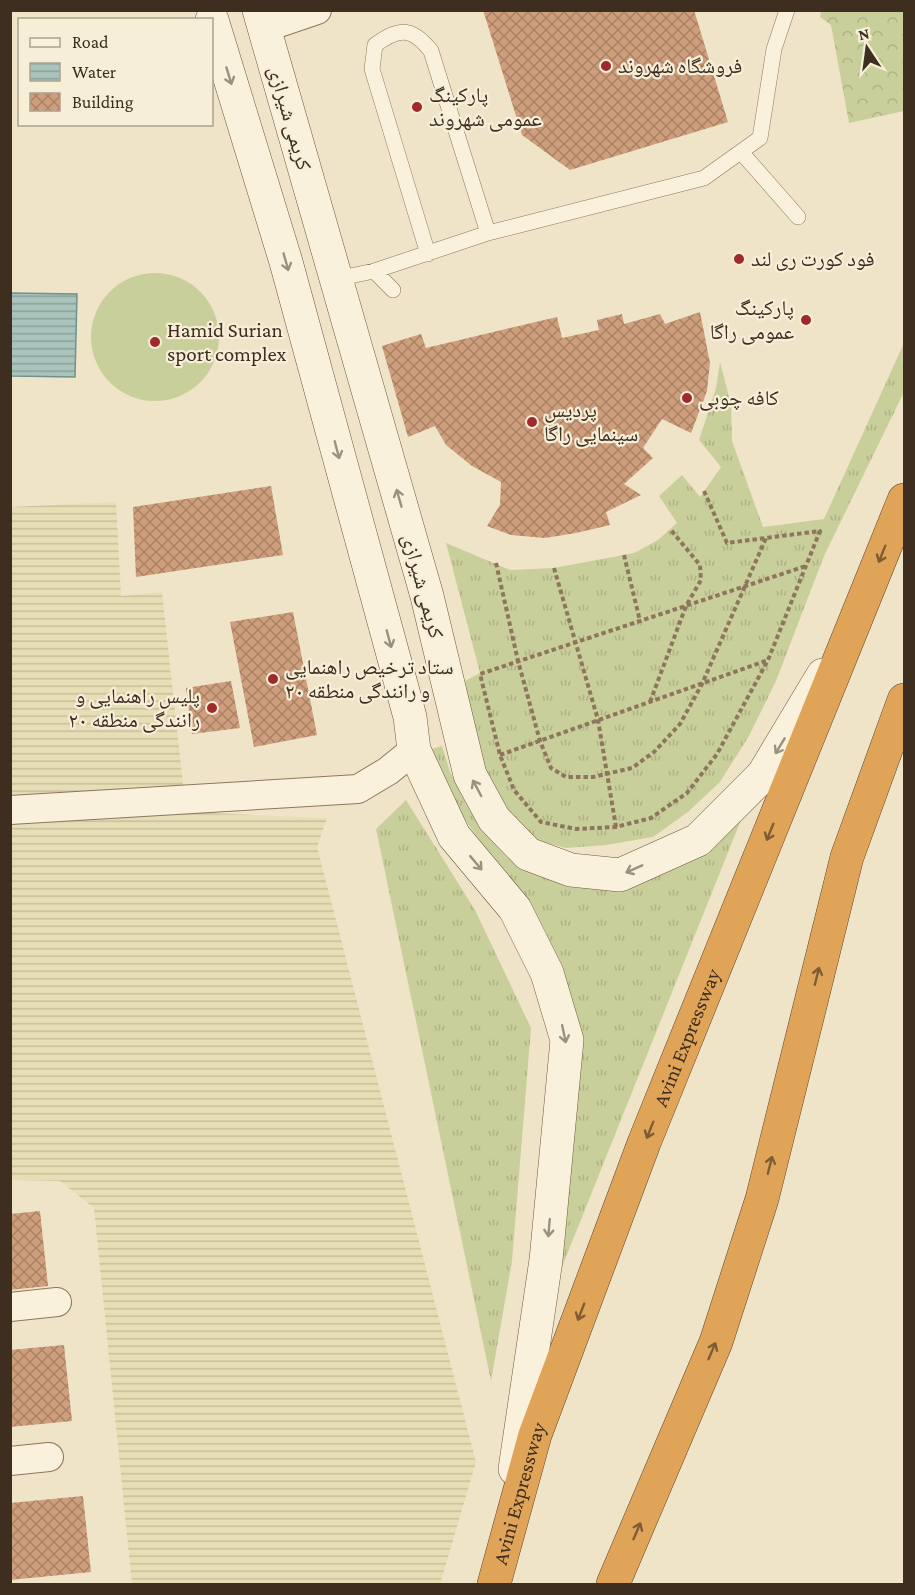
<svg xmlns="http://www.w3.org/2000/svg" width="915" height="1595" font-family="'Crimson Pro','Noto Naskh Arabic',serif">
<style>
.farmland{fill:url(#farmland-rules)}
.grass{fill:url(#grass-tufts)}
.forest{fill:url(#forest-crowns)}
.garden{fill:#c9cf9b}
.water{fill:url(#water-rules);stroke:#6f938a;stroke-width:1.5}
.building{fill:url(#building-cross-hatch)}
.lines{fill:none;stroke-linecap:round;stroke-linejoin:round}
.lane-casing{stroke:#8d765c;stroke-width:16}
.street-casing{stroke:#8d765c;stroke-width:30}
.secondary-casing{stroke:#6f573f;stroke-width:34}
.highway-casing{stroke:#5b4430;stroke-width:34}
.path{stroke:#8d765c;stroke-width:4;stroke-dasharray:4.5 3;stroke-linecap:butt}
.lane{stroke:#faf1dc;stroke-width:15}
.street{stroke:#faf1dc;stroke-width:28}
.secondary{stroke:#faf1dc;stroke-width:33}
.highway{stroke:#e0a458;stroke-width:33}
.oneway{stroke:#9c907e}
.oneway2{stroke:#7e5d36}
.poi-dot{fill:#9e2a2b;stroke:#f7eed8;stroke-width:2}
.labels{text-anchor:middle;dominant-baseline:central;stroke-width:4.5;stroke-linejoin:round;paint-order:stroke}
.poi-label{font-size:21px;fill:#3d2e20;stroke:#f7eed8;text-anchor:start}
.street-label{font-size:21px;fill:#3d2e20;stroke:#f7eed8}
</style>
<defs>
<pattern id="farmland-rules" width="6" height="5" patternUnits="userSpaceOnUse" patternTransform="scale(1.5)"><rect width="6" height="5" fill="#e6deb5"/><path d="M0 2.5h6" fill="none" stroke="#c6bf9b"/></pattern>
<pattern id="grass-tufts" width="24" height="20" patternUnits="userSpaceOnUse" patternTransform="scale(1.5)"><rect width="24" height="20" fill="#c9cf9b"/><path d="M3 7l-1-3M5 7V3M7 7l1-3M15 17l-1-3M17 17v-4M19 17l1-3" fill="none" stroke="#aeb285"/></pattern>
<pattern id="forest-crowns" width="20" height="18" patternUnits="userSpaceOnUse" patternTransform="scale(1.5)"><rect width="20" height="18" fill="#c9cf9b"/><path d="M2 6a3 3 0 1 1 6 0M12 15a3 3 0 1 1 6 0" fill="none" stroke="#aeb285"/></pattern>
<pattern id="water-rules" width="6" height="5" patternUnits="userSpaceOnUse" patternTransform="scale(1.5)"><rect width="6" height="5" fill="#a9c4bc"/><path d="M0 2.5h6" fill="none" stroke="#8ba098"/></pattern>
<pattern id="building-cross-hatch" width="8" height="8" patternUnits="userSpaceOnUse" patternTransform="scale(1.5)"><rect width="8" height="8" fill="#cf9f7d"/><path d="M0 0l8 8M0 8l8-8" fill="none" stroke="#a98266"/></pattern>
</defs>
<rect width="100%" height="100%" fill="#f0e4c8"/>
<path class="farmland" d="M116,502L121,596L162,592L186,812L327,818L317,847L476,1462L440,1584H132L94,1208L60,1181L11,1180L10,507Z"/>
<path class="grass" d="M904,343V392L824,556L776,681L749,736L720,782L688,812L653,837L606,845L566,848L536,840L513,816L494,791L479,750L465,681L480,673L446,543L510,570L554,568L634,553L658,540L677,523L659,496L682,475L700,497L721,467L699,440L716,388L720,362L731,404L732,441L763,527L824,519Z
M442,746L450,772L468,807L489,837L567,886L743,815L558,1277L566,982L545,930L521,894L487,851L449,797L432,749Z
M406,800L475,910L531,1028L512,1261L491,1381L376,829Z"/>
<path class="forest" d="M821,11H904V111L849,123L831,25L820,17Z"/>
<path class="garden" d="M91 337a64 64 0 1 1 128 0a64 64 0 1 1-128 0Z"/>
<path class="water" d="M11,293L77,294L75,377L11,376Z"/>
<path class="building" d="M483,10H694L728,122L570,170L522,135Z
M700,312L710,363L707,391L691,433L662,419L643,448L653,458L624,484L641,495L606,512L610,525L576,533L545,538L511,535L487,526L500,505L501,482L472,466L446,445L435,426L408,437L382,346L421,334L426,348L557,317L562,338L599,330L597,320L622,314L624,324L660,314L665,324Z
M271,486L283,555L136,577L133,507Z
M293,612L317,735L254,747L230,622Z
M231,681L240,728L192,734L186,688Z
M40,1211L48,1286L10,1290V1214Z
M64,1345L72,1421L10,1427V1350Z
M83,1496L91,1572L10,1580V1503Z"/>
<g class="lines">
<defs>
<path id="lane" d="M741,152L798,217
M428,254L372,69L375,45C399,27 412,27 431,51L488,233
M374,271L393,290
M336,279L374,271L488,233L704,178L760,138L774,49L787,10"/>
<path id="street" d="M264,28L317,10
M10,810L358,789L388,771L414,750
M10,1307L57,1302
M10,1461L49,1457"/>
<path id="secondary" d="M259,10L427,596L470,775L494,819L528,854L571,870L620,875L698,840L763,775L823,675
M212,20L286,262L410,717L414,750L454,836L515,909L547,973L567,1040L546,1260L515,1469"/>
<g id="highway">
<path id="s1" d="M494,1584L535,1435L644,1143L904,500"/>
<path d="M613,1584L716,1342L762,1199L847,857L904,700"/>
</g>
</defs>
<use href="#lane" class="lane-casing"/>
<use href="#street" class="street-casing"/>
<use href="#secondary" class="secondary-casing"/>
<use href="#highway" class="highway-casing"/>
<path class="path" d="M704,491L727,543L820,531L768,660L717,754L687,793L651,818L616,827L576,829L541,822L514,790L500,755L480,674L806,566
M624,555L640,621
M496,563L518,661L540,741L551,768L566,777H593L632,768L654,752L680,724L702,684L766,538
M554,568L598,720L616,827
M650,702L686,606L701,580L700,565L670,529
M500,755L768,660"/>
<use href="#lane" class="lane"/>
<use href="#street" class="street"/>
<use href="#secondary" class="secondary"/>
<use href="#highway" class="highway"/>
</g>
<defs><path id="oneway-shaft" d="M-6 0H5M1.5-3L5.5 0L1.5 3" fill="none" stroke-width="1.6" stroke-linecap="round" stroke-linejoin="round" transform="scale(1.5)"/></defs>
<g class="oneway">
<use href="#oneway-shaft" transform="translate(229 76) rotate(73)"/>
<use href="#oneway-shaft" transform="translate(286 262) rotate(74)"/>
<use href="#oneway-shaft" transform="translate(337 450) rotate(75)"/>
<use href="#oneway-shaft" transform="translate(399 498) rotate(-106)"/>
<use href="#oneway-shaft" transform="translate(389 639) rotate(75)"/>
<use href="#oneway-shaft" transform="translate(780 746) rotate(121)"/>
<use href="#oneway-shaft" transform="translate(477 788) rotate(-118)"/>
<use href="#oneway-shaft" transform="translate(476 863) rotate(50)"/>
<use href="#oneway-shaft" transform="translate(634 869) rotate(156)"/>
<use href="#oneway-shaft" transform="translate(564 1034) rotate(78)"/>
<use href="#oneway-shaft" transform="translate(549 1228) rotate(95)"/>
</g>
<g class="oneway2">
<use href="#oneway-shaft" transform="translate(882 554) rotate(112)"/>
<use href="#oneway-shaft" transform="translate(770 832) rotate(112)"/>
<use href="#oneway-shaft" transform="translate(817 976) rotate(-76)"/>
<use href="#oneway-shaft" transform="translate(650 1130) rotate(112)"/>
<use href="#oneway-shaft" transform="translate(770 1165) rotate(-76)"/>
<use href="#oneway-shaft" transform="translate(581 1312) rotate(111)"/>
<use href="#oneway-shaft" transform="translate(712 1351) rotate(-67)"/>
<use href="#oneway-shaft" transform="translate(637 1531) rotate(-67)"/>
</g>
<g class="poi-dot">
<circle cx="606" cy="66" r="6"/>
<circle cx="417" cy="107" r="6"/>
<circle cx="739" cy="259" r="6"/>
<circle cx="806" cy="320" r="6"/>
<circle cx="155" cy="342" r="6"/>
<circle cx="687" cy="398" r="6"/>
<circle cx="532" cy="422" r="6"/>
<circle cx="273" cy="679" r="6"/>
<circle cx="212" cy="708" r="6"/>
</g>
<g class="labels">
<g class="poi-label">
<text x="618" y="66">فروشگاه شهروند</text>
<text x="429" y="95">پارکینگ<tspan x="429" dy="24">عمومی شهروند</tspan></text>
<text x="751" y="259">فود کورت ری لند</text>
<text x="794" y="308" text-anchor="end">پارکینگ<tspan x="794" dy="24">عمومی راگا</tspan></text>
<text x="167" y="330">Hamid Surian<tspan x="167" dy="24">sport complex</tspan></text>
<text x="699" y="398">کافه چوبی</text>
<text x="544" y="410">پردیس<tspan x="544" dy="24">سینمایی راگا</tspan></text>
<text x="285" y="667">ستاد ترخیص راهنمایی<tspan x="285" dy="24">و رانندگی منطقه ۲۰</tspan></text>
<text x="200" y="696" text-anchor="end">پلیس راهنمایی و<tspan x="200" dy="24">رانندگی منطقه ۲۰</tspan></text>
</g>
<g class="street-label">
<text transform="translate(290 118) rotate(74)">کریمی شیرازی</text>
<text transform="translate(423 586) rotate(75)">کریمی شیرازی</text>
<text stroke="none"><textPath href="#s1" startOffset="580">Avini Expressway</textPath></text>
<text stroke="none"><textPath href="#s1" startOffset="94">Avini Expressway</textPath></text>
</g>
</g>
<rect width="915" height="1595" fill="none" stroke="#3d2e20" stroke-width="24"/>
<rect x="18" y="18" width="195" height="108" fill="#f7eed8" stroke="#ada18e" stroke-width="1.5"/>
<rect x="30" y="38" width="30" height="9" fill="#faf1dc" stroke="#ada18e" stroke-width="1.5"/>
<text x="72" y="48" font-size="18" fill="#3d2e20">Road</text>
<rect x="30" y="63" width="30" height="18" fill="url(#water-rules)" stroke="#ada18e" stroke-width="1.5"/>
<text x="72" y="78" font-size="18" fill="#3d2e20">Water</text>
<rect x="30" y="93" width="30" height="18" fill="url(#building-cross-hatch)" stroke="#ada18e" stroke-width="1.5"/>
<text x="72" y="108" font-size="18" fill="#3d2e20">Building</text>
<g transform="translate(867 48) rotate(347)" stroke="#f7eed8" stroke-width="4.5" paint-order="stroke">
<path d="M0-4.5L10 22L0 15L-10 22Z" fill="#3d2e20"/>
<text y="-9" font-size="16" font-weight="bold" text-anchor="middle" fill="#3d2e20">N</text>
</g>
</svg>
